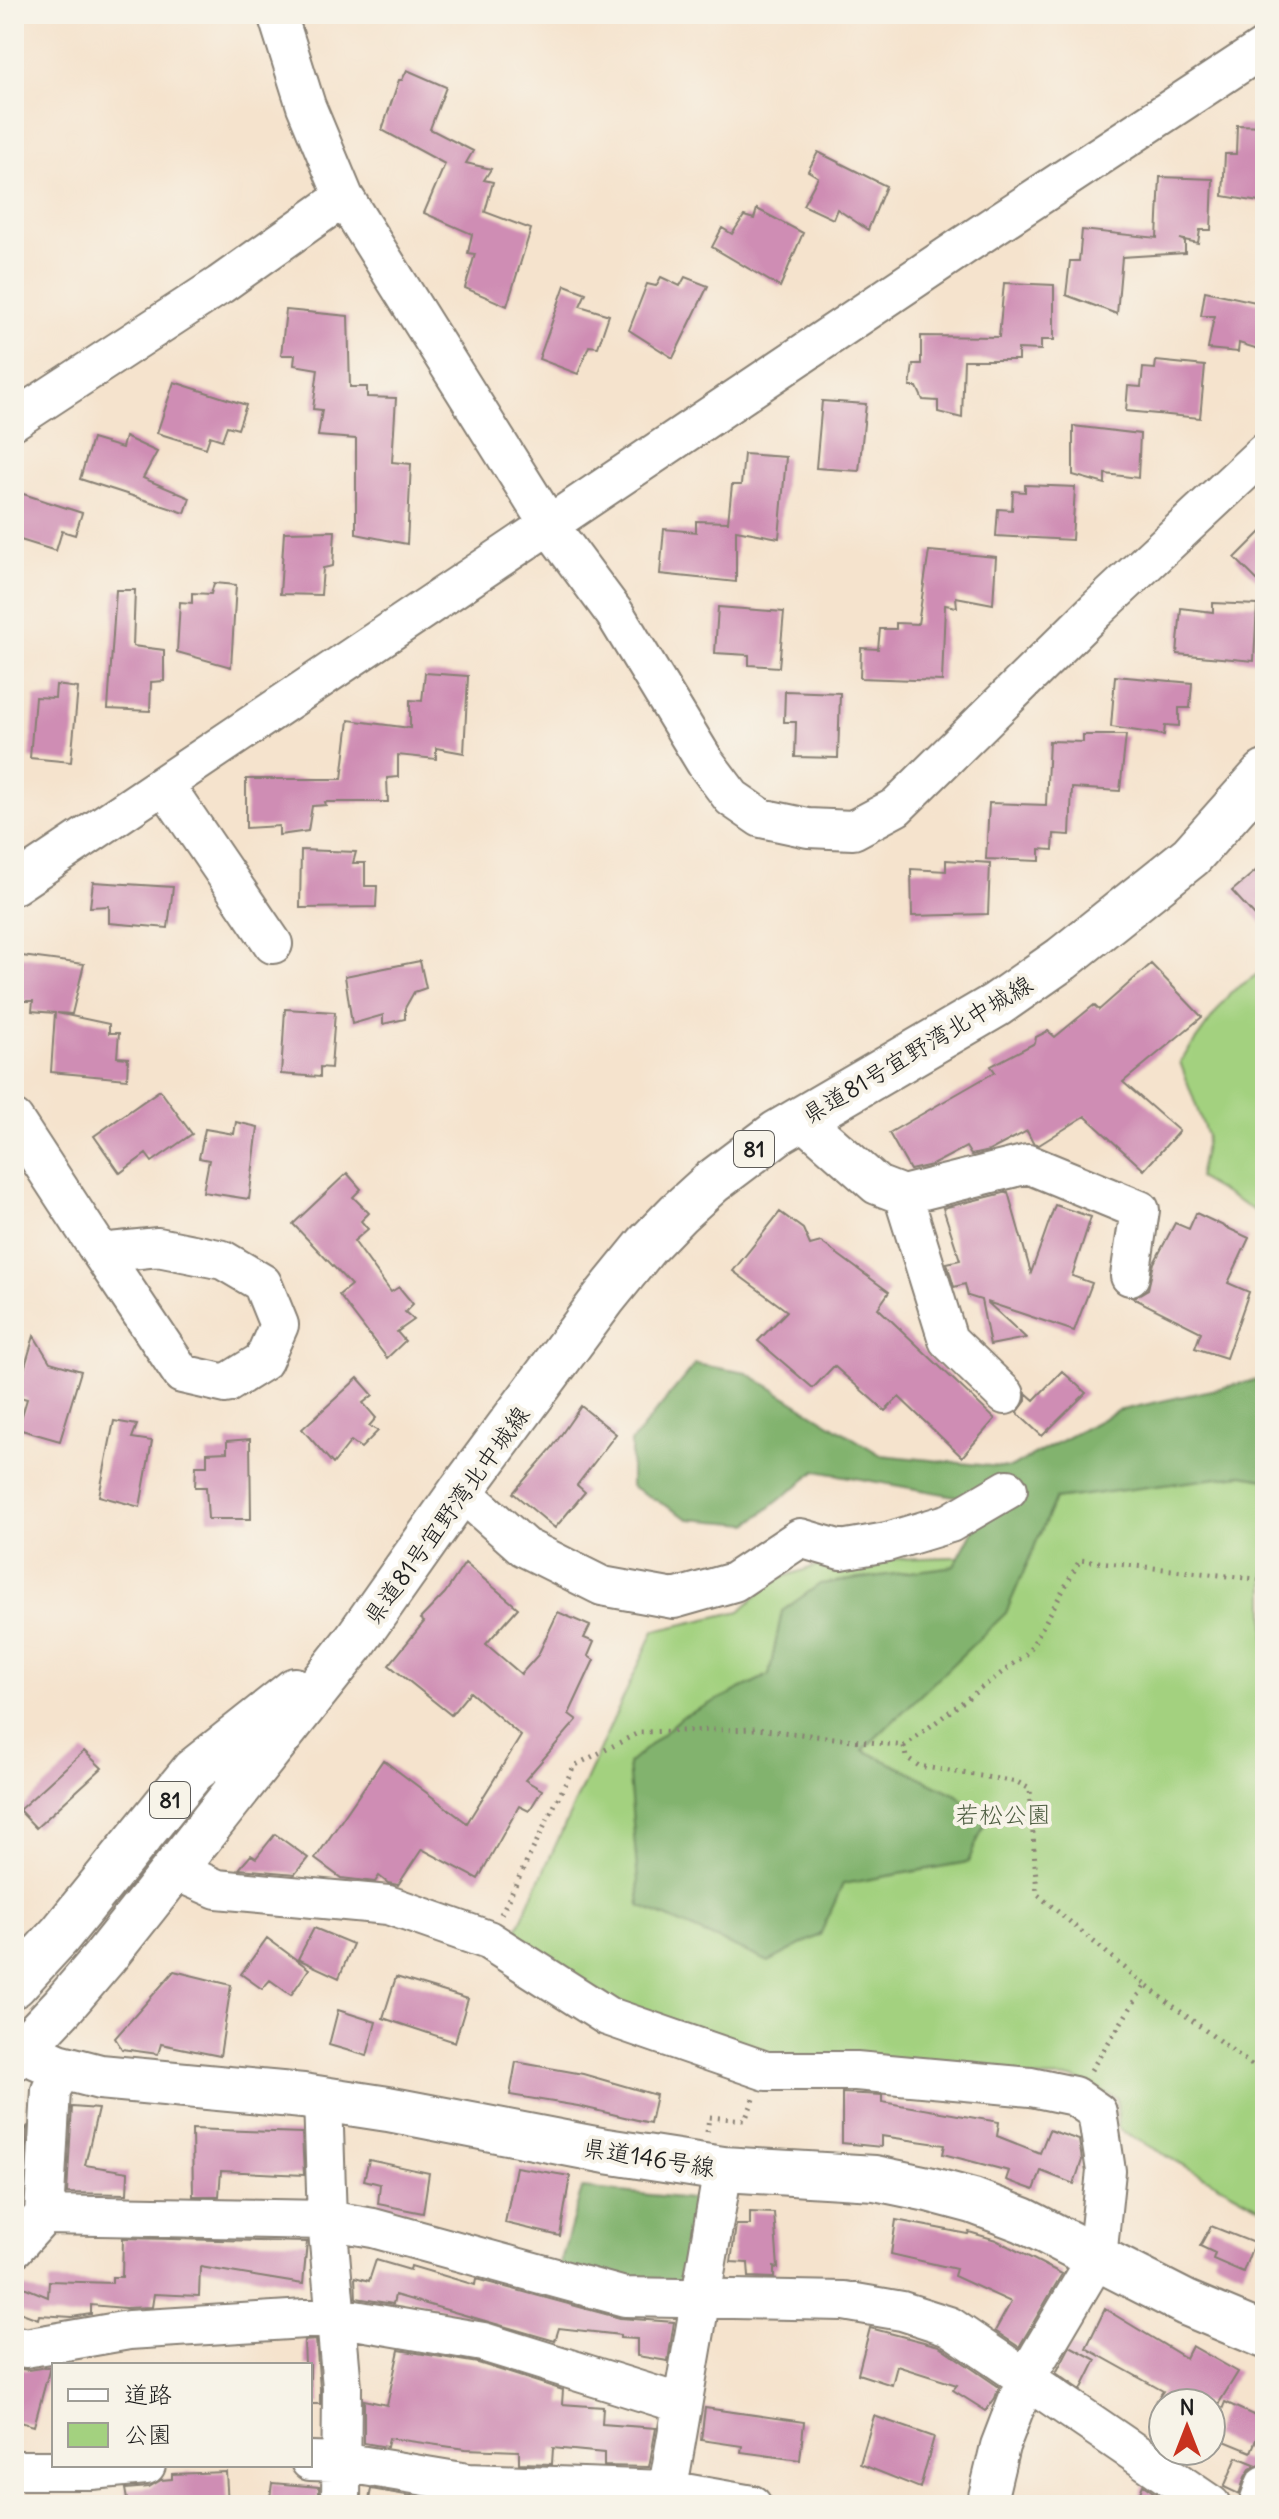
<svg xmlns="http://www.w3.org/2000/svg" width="1279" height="2519" font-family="Delius,'Klee One',sans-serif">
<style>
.green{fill:#a3d17f;stroke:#60764e;stroke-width:2}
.forest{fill:#82b36e;stroke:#4f6845;stroke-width:2}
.building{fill:#cf8db4}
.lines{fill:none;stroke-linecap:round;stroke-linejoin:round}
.minor-casing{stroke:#888074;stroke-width:42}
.major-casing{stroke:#888074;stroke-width:48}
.path{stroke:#888074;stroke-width:5;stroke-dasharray:2 6;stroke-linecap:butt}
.minor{stroke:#fff;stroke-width:38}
.major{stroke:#fff;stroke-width:44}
.labels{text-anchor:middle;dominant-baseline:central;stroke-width:8;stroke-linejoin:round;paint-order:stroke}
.shield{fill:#f7f3e8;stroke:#5e5c59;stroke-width:2}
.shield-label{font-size:22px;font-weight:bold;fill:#1c1c1c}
.street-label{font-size:24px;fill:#1c1c1c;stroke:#f7f3e8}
.park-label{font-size:24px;fill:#4b5b3f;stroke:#f7f3e8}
</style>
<rect width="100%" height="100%" fill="#f7f3e8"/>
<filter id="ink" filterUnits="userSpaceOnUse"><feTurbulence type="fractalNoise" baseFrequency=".0125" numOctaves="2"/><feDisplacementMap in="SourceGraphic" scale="16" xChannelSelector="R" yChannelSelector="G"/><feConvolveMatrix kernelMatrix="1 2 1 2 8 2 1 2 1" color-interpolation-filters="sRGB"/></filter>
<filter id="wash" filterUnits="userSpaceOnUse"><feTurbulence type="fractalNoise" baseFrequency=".006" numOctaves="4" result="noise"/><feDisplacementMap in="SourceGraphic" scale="32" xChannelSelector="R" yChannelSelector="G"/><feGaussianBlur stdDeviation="1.8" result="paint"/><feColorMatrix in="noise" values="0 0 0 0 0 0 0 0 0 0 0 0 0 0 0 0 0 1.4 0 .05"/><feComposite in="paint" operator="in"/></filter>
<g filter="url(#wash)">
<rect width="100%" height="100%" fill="#f5e3cd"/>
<path class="green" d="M1265,969V1217L1198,1178L1207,1136L1180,1062L1230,993Z
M1265,1461V2210L1118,2129L1117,2098L1075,2079L800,2075L631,2010L511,1942L654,1631L740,1611L774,1580L831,1561L985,1556L1043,1482Z"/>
<path class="forest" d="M695,1364L747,1373L881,1455L1010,1468L1117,1411L1265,1378V1479L1242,1475L1055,1499L1006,1613L863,1750L957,1795L986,1821L968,1862L843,1884L820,1935L769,1962L640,1906L628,1764L682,1717L769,1675L782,1611L820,1584L954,1566L988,1502L816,1471L749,1524L689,1519L631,1486V1442Z
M582,2188L709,2201L697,2293L558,2271Z"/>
<g id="blocks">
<path class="building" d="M407,70L446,87L430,129L473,151L466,163L491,169L484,180L493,182L485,212L531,229L507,306L465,288L475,254L468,253L472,234L424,213L445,164L382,130L399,80H402Z
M1237,125L1265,126V203L1223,196L1225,154H1236Z
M818,152L886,186L868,230L837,209L833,219L803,205L818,177L808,171Z
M1160,177L1213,179L1211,230H1200L1198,243L1180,239L1185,241V253L1122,257L1117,314L1066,295L1070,261H1079L1082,230L1157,238Z
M757,209L803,233L780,287L712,247L722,228L732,234L744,216L754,219Z
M661,277L680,286L685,277L708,286L673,358L629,330L647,284L656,286Z
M1004,283L1054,285V340H1041V350L1018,349V360H964L962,418L938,412V401L923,400L917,387H910L913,364H921V336L999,337Z
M565,285L586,293L580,306L609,315L598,347L589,346L578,374L539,359Z
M1205,291L1265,304V351L1239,343L1238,352L1208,349L1214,316H1201Z
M286,310L348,316L350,387H367V397L396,398L392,462L411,464L407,544L356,534V439L318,436L322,410L313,409L318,369L294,365L295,355H281Z
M1156,361L1205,366L1200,418L1126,411L1128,386L1141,387L1143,368L1155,369Z
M174,382L246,405L238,429L227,426L222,440L210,436L206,448L157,433Z
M822,401L866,404L859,471L816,468Z
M1073,426L1140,434L1138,478L1105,474V484L1073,475Z
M125,437L157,452L143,478L190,498L185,513L80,479L92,439L122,448Z
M744,454L786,457L779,538L736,530V582L660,574L664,529L696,532V521L728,522L732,485H741Z
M1025,485L1075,487L1072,540L996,536L998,509L1012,510L1013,491L1025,492Z
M14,491L82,513L75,535L62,531L56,551L14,538Z
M1265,528V588L1235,558Z
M335,531L333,566L323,568L321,595L280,594L284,532Z
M929,551L996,557L993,604L956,597L957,607L945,605L942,681L860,678L861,648L878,649L880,629H896V623L918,624Z
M214,583L236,585L231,667L177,652L180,602L192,603V593L211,594Z
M116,590H135L133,646L164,650V681L151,682L150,711L108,709Z
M1213,603L1257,605L1254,661L1177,654L1181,608L1213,612Z
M718,607L784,612L779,667L749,665V655L715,653Z
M425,673L468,676L464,753L436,748V759L398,755V777L387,778L388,802H325L326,805L312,806L308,831L279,835V826L246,828V779H342L349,720L410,728V700L422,701Z
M1115,676L1192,683L1190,708H1179V726L1165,725L1164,735L1111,727Z
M56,685L78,688L71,762L30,758L35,697L55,698Z
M785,691L840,693L838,758L795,757L796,722H784Z
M1083,735H1126L1120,791L1072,788L1070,835L1054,834L1053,850L1040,849V861L986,859L989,803L1046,805L1049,741L1083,742Z
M301,850L356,852L353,863H365V886H377L376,907L300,908Z
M946,860L990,863L988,914L912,916L911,869L946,871Z
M1265,863V927L1232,891Z
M93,882L173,887L168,928L109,923V906L90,907Z
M14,955L84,964L72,1014L57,1013L109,1024V1033H119L117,1057L128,1058L127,1079L51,1072L55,1013L32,1011L33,1001H14Z
M420,961L426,988L414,992L405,1008V1019L383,1024V1015L352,1024L345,976Z
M1151,964L1202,1017L1123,1082L1179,1131L1144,1170L1085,1116L1039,1145L1033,1143L1027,1131L989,1151L971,1155L966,1147L932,1165L910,1170L889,1133L995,1072L991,1066L1035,1043L1036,1037L1048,1031L1055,1037L1094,1005L1099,1010Z
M285,1009L335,1012L331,1068L320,1067V1077L281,1074Z
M160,1090L192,1134L152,1162L146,1154L120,1173L94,1136Z
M236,1122L258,1127L249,1199L203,1192L209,1160L199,1158L205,1129L234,1134Z
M347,1173L361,1189L353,1197L369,1213L361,1221L368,1229L354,1241L391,1292L399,1287L413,1304L405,1312L414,1320L397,1332L405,1341L387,1358L339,1295L351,1285L293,1224Z
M1008,1192L1031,1273L1055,1205L1091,1217L1072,1276L1092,1283L1074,1331L987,1302L1026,1338L990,1345L981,1300L968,1296L965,1284L954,1287L947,1263L960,1260L943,1208Z
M780,1212L803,1229L810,1245L821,1242L889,1292L878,1308L995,1419L962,1457L899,1397L885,1411L834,1366L813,1388L758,1341L787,1311L733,1271Z
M1196,1213L1249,1238L1228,1283L1249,1292L1226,1358L1195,1348L1201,1332L1133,1298L1148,1289L1154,1263L1175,1223L1189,1229Z
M34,1336L50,1362L81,1371L60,1441L18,1429L27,1399L16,1396Z
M1062,1371L1086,1393L1042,1436L1017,1413L1026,1401V1393L1034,1400Z
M358,1378L373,1395L363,1403L376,1418L369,1426L378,1431L361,1448L351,1441L333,1464L302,1429Z
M581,1406L616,1434L577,1485L585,1492L555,1528L513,1493L552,1448Z
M114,1421L137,1425L132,1438L152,1441L140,1507L99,1496Z
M250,1439L251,1519H208L206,1487H195L196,1466H207V1453L227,1452V1441Z
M465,1563L518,1608L486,1644L521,1674L538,1655L558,1612L590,1626L584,1638L594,1642L588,1656L594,1660L569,1714L577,1720L525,1780L542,1790L529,1811L519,1806L478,1879L422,1849L398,1885L388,1883L379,1876L375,1882L341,1878L315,1859L383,1760L467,1823L521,1736L470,1692L451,1715L389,1665L424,1622L420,1619L445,1593Z
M84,1751L102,1768L36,1828L19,1810Z
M275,1834L308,1858L295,1874L239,1869L251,1855L256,1858Z
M314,1928L353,1944L339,1978L298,1959Z
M267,1938L309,1969L291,1995L270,1980L262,1989L241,1974Z
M174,1971L231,1985L220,2056L161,2044L158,2054L122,2049L115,2038Z
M396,1977L468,1999L455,2042L383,2018Z
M338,2010L376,2022L367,2056L329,2045Z
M516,2062L583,2074L656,2095L650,2123L578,2106L510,2095Z
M842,2093L882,2095V2102L999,2122L997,2136L1040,2153L1049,2130L1079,2140L1082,2160L1074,2184L1041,2171L1034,2190L1006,2180L1009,2171L943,2154L945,2145L881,2136V2147L842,2143Z
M72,2107L98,2109L85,2165L128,2172L127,2194L67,2193Z
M27,2127L24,2187L14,2186V2140Z
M192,2129L302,2133L304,2175L221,2171L219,2196H193Z
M369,2160L429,2173L423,2213L378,2204L380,2184L364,2180Z
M516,2167L570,2176L560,2236L505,2223Z
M750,2212L774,2213L778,2268L774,2267V2278L749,2277L748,2263L731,2262L736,2225H750Z
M896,2220L968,2234L969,2232L996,2240L1062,2274L1019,2347L995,2331L1011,2302L954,2276L956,2269L891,2254Z
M1211,2226L1254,2243L1243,2272L1213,2259L1215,2253L1200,2246Z
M123,2238L307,2242L303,2284L200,2267L199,2296L154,2294L152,2307L125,2308L91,2305V2314L72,2317L39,2315L38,2319L14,2310V2283L48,2297L49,2281L112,2283V2277H122Z
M376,2260L410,2270L411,2266L475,2285L476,2279L620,2318L674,2322L668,2361L637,2356V2339L620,2338V2335L559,2328L555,2341L395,2295L393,2304L356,2298L355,2277L369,2281Z
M1105,2309L1186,2358L1192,2346L1238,2372L1219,2403H1155L1163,2391L1086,2348Z
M870,2328L939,2346L999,2387L995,2398L986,2411L953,2390L957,2385L897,2366L892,2385L858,2374Z
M316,2340L320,2388V2404H310V2365H305L304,2341Z
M1070,2346L1096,2360L1081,2390L1056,2373Z
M399,2350L478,2363L563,2390L562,2404L603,2407L602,2424L656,2428L649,2467L604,2466V2453L553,2448L552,2464L519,2463V2451L465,2449L389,2438L387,2447L364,2443V2400L387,2405Z
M47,2367H50L34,2426L14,2420V2368L28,2370Z
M1225,2402L1264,2420L1251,2452L1212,2436Z
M705,2408L804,2422L800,2460L741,2452L742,2446L701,2440Z
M874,2416L934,2437L920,2488L860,2464Z
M1237,2457L1257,2465L1250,2469L1245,2477L1239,2494L1224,2487Z
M226,2472L228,2505H128L125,2489L149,2487L161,2480L172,2479V2474Z
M272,2483L319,2487V2505H269Z
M1143,2485L1169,2503L1168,2505H1135Z
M371,2489L435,2500V2505H368Z"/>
</g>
</g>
<g filter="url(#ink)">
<use href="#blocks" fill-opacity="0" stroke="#888074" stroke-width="2"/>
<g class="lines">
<defs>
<path id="minor" d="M277,14L306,106L344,197L549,525L615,614L705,762L732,798L761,818L808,828L853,830L896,807L1096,610L1265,452
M14,420L220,285L344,197
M164,784L273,944
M14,885L963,246L1265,47
M801,1118L877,1185L903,1195L948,1340L1005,1395
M14,1120L101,1253
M903,1195L1028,1164L1140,1210L1130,1276
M158,1247L223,1260L262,1283L279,1325L263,1361L226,1384L182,1374L101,1253Z
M461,1491L524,1547L602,1586L674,1599L734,1582L800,1538L841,1550L887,1542L950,1523L1008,1489
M174,1870L217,1889L388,1905L488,1940L607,2016L766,2071H856L1031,2087L1074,2096L1097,2112L1106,2171L1097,2258L1026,2378L1000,2446L986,2505
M323,2099L327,2220L342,2387L341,2505
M44,2215L327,2220L373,2228L625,2297L844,2301L902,2311L949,2326L1211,2505
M14,2248L44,2215L51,2090L64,2067
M14,2345L25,2348L129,2330L337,2317L483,2342L682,2404
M310,2461L341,2462L468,2483L667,2490L752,2505
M14,2470H91L146,2465
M665,2505L723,2169
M1258,2505L1265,2485"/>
<path id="major" d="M14,1985L60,1935L193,1771L295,1690
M14,2043L22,2050L58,2066L100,2077L303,2096L388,2109L606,2151L723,2169L875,2178L928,2189L973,2201L1023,2220L1186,2303L1265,2336
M14,2058L63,2006L104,1958L353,1644L461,1491L604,1298L647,1245L678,1213L712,1182L777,1133L996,1005L1062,959L1191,856L1265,773"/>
</defs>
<use href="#minor" class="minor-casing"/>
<use href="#major" class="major-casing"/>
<path class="path" d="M904,1746L906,1757L919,1766L1017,1782L1030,1789L1037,1894L1145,1985
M501,1914L574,1766L640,1732L756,1729L904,1746L1028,1653L1080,1560L1265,1580
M1091,2070L1145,1985L1265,2075
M707,2132L709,2117L745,2120L754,2099"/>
<use href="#minor" class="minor"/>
<use href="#major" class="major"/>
</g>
</g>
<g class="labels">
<g class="shield">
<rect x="734" y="1131" width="40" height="36" rx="6"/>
<rect x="150" y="1782" width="40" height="36" rx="6"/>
</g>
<g class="shield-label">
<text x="754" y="1149">81</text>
<text x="170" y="1800">81</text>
</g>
<g class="street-label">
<text transform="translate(917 1049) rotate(-31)">県道81号宜野湾北中城線</text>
<text transform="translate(446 1515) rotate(-54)">県道81号宜野湾北中城線</text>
<text transform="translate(649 2157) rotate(9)">県道146号線</text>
</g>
<g class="park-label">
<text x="1003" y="1814">若松公園</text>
</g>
</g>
<rect width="1279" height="2519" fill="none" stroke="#f7f3e8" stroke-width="48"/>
<rect x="52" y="2363" width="260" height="104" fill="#f7f3e8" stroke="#9f9d96" stroke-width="2"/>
<rect x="68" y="2389" width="40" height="12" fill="#ffffff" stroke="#9f9d96" stroke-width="2"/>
<text x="124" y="2403" font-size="24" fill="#1c1c1c">道路</text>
<rect x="68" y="2423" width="40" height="24" fill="#a3d17f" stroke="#9f9d96" stroke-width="2"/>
<text x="124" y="2443" font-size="24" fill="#1c1c1c">公園</text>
<g transform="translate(1187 2427)"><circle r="38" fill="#f7f3e8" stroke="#9f9d96" stroke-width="2"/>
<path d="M0-6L14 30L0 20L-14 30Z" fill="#c8321e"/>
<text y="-12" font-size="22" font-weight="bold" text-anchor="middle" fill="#1c1c1c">N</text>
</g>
</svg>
